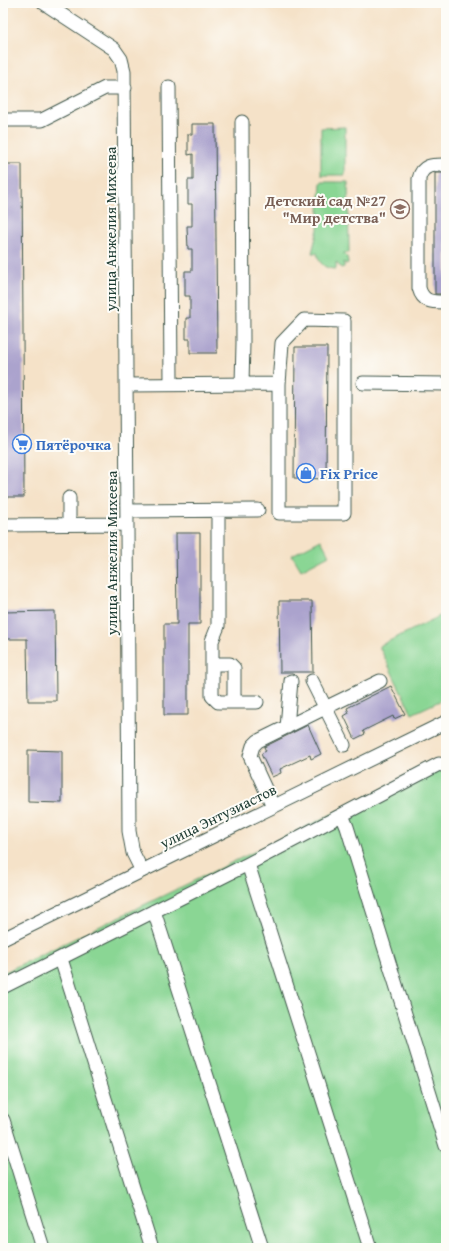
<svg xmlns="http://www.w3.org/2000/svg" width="449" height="1251" font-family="'Gentium Book Plus',serif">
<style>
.green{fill:#8ad694;stroke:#548a64}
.building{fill:#aba3cd}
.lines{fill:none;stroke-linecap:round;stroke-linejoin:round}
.minor-casing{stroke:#3f564a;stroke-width:15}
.minor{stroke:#fff;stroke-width:13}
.labels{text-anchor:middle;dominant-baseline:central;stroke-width:4;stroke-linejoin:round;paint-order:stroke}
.education-label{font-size:15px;font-weight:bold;fill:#785e54;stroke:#fdfcf7;text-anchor:end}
.street-label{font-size:15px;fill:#1f3d34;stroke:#fdfcf7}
.shop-label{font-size:15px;font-weight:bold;fill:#366cbe;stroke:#fdfcf7;text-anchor:start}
</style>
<rect width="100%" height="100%" fill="#fdfcf7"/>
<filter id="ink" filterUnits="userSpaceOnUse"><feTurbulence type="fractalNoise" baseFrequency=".025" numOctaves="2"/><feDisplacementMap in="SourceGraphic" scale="8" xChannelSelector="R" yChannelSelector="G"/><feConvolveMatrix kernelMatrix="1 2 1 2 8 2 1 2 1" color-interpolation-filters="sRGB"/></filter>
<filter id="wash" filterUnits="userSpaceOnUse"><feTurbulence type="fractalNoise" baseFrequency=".012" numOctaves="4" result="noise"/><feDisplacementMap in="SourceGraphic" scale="16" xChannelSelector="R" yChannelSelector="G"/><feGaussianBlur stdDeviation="0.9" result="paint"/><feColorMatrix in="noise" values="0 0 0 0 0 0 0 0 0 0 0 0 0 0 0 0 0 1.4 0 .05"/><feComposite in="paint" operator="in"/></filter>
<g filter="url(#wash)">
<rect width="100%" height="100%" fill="#f5e2c8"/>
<path class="green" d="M345,127V175H321V128Z
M321,182H348L349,253H343L347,257L348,263L346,264L344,262V267L341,268L336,262V269C325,269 319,264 317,253H312L318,229Z
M321,540L329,555L301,570L292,555Z
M446,613V698L412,714L379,646Z
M446,759V1248H3V973Z"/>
<g id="blocks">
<path class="building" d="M192,124H215L217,353H190V339H186V318H190V296H185V271H192V249H188L187,226H192V204H188V180H193V154L188,155V134H192Z
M3,164H22L24,497H3Z
M435,173H446V294H435Z
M295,347H327L326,479L294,478Z
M176,533H200V624H188V715H164V624H177Z
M279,601H312L313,672H280Z
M55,611L56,701H28L27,639H3V612Z
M391,686L405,714L394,719L393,716L363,731L365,734L355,739L344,716L349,713L347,708Z
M308,725L321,754L311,759L310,755L280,769L281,773L272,777L261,754L266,751L264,747Z
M28,750L62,751V803L28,802Z"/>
</g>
</g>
<g filter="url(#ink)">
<use href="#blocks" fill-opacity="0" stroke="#3f564a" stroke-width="1"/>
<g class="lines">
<defs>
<path id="minor" d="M44,3L114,49L121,59L124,71L129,831L133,853L142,871
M169,87L171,384
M3,120H42L105,88H125
M446,165C433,165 422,164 419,179V288C423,303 433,302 446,302
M363,383L446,384
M242,384L243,343L242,122
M126,385L279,384V513H344V321L304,320L282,343L279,384
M69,498V524
M127,511L258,510
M218,511V626L212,641V696L218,702H257
M3,525L127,524
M212,664H230L234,668V702
M312,681L344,745
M287,727L291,681
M273,806L250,756L253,746L258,741L380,681
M342,815L347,827L446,1146
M248,864L370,1248
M154,911L262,1248
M3,939L446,722
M61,959L152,1248
M3,987L248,864L439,764L446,766
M3,1120L43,1248"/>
</defs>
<use href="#minor" class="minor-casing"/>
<use href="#minor" class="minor"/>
</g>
</g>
<defs>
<symbol id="school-ring" viewBox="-11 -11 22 22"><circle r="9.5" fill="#fdfcf7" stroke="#8d6e63" stroke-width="1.5"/><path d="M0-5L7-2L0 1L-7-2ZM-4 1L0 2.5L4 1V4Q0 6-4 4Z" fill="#8d6e63"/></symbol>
<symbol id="supermarket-ring" viewBox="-11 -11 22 22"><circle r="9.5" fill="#fdfcf7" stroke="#3f7fe0" stroke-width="1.5"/><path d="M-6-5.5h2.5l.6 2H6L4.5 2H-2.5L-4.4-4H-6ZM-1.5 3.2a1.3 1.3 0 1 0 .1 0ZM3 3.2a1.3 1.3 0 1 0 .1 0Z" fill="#3f7fe0"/></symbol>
<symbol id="shop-ring" viewBox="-11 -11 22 22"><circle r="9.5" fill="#fdfcf7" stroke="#3f7fe0" stroke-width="1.5"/><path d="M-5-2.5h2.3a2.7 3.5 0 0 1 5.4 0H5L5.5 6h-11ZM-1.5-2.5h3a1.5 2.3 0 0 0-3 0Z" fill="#3f7fe0"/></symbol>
</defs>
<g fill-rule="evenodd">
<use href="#school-ring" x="389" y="198" width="22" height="22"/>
<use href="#supermarket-ring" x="11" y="433" width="22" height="22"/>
<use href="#shop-ring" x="295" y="462" width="22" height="22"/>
</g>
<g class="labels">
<g class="education-label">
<text x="386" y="200">Детский сад №27<tspan x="386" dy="17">"Мир детства"</tspan></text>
</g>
<g class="street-label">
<text transform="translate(110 229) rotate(-90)">улица Анжелия Михеева</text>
<text transform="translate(111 553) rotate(-90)">улица Анжелия Михеева</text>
<text transform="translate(218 816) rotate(-26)">улица Энтузиастов</text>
</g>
<g class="shop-label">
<text x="36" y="444">Пятёрочка</text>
<text x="320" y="473">Fix Price</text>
</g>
</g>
<rect width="449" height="1251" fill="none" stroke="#fdfcf7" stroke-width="16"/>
</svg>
